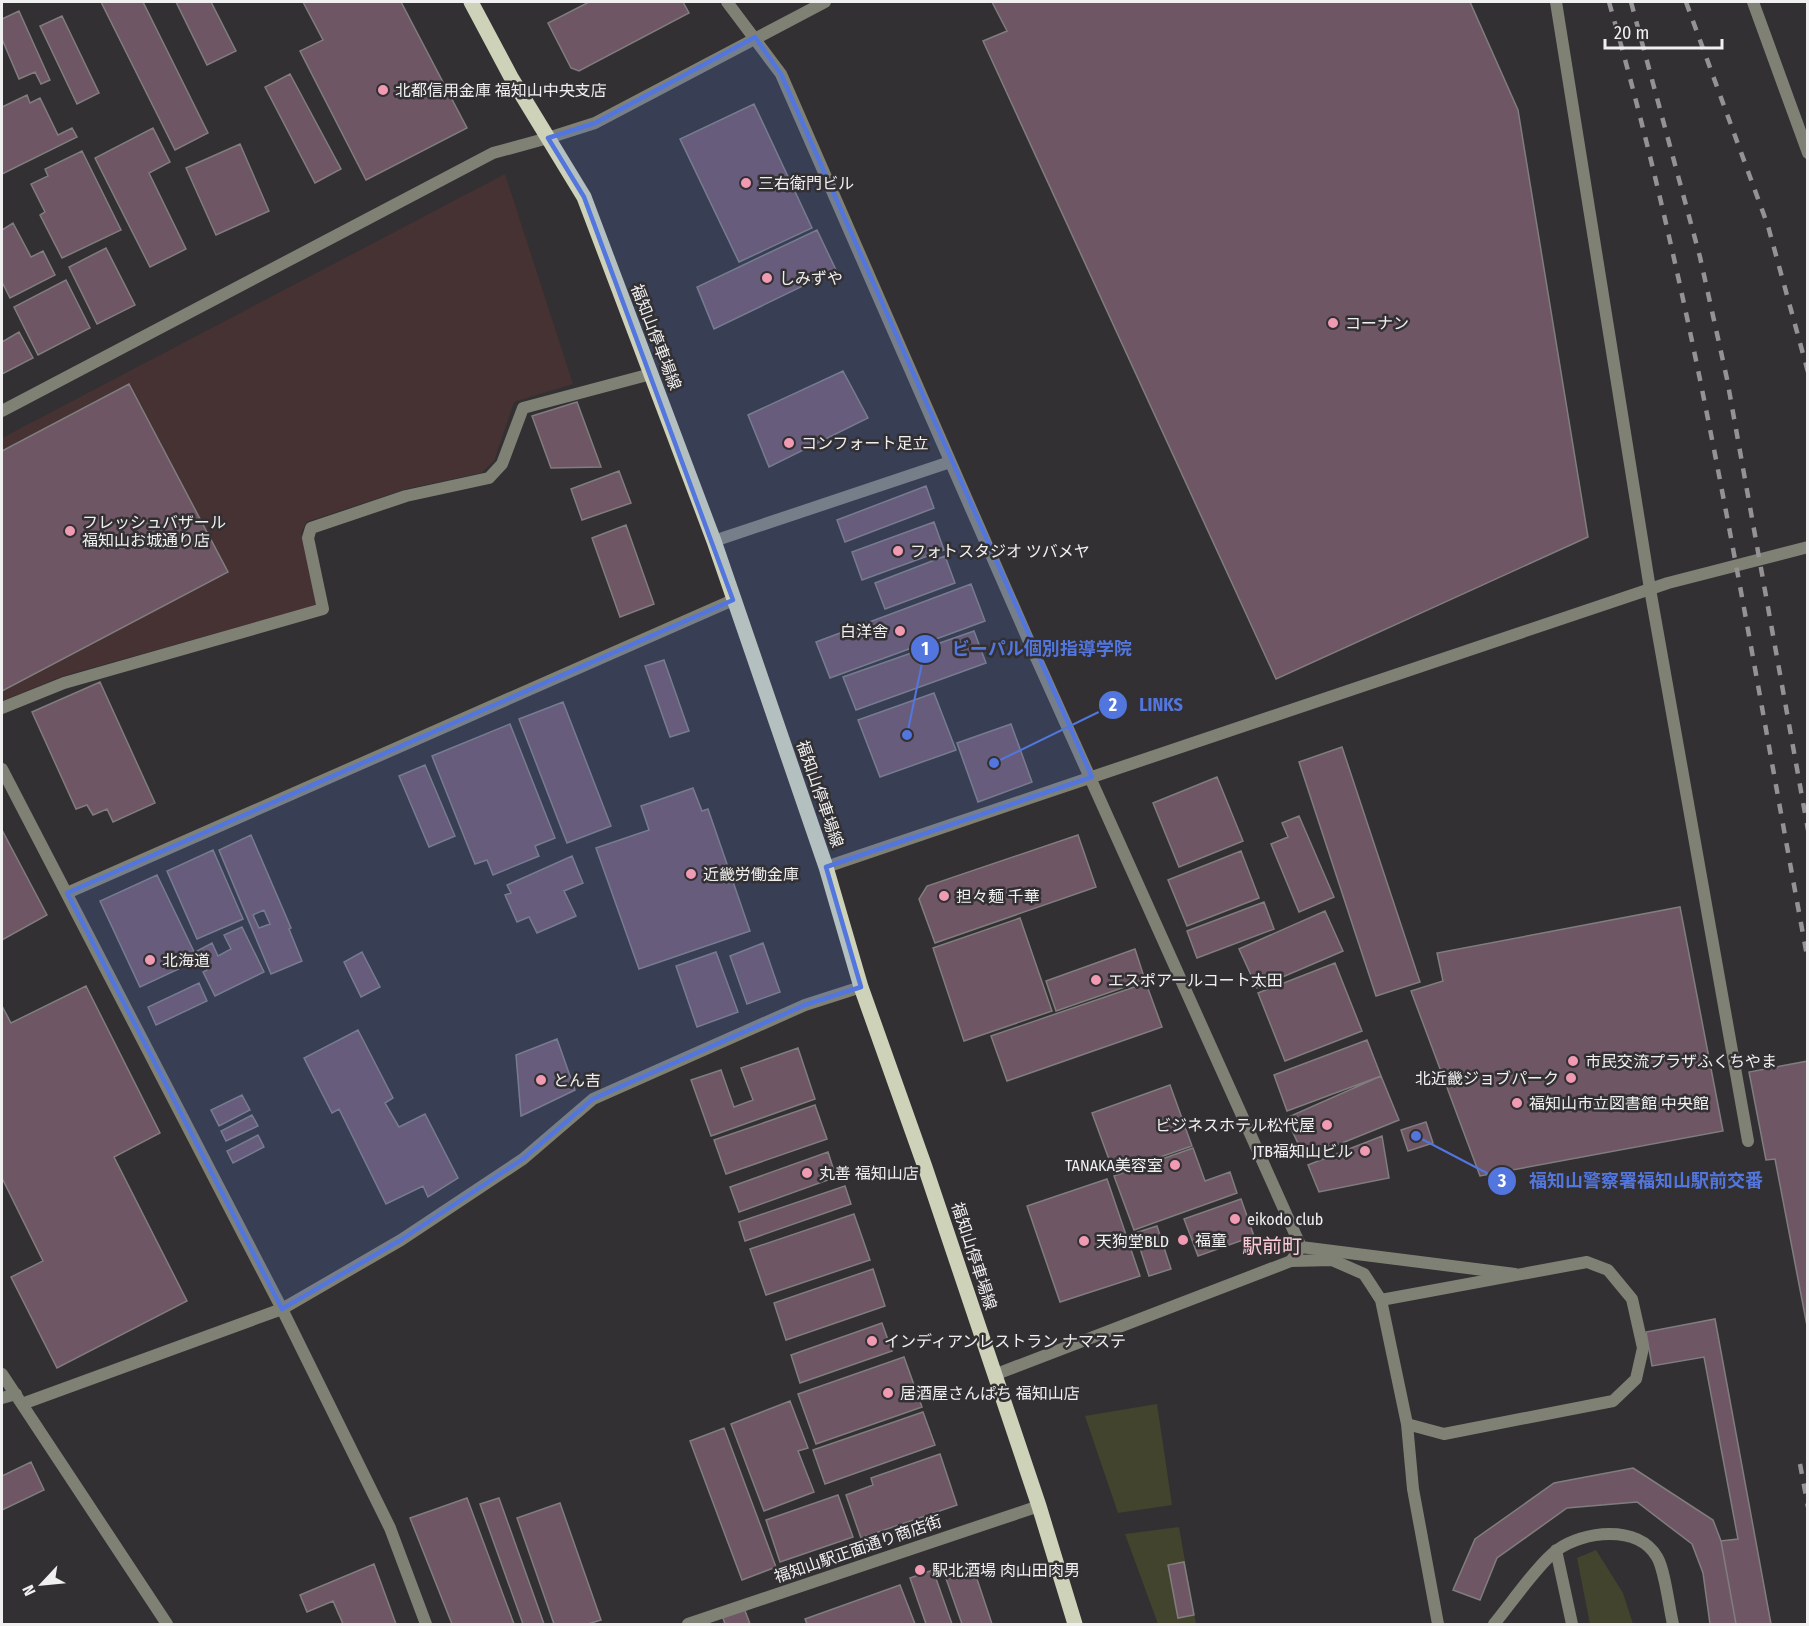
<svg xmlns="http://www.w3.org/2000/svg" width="1809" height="1626" font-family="'Fira Sans Condensed','Noto Sans JP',sans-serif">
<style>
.commercial{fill:#473233}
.green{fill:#43442e}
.building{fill:#6f5664;stroke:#807d7e;stroke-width:1.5;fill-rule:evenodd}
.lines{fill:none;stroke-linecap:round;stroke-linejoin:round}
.service{stroke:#808175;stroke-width:12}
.pedestrian{stroke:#808175;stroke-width:12}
.minor{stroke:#808175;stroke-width:12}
.tertiary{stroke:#808175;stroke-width:12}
.primary{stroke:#ced2b9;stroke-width:15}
.rail{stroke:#949294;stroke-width:4.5;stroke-dasharray:10 10;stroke-linecap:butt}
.marked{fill:#5276de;fill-opacity:0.2;stroke:#5276de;stroke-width:4.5;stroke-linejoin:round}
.poi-dot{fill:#f19ab4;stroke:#323032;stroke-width:2}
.labels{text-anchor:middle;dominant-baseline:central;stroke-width:5;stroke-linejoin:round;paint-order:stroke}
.poi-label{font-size:16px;fill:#f1f0f1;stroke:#323032;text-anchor:start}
.street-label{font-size:16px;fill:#f1f0f1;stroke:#323032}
.quarter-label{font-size:20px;fill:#fecbd8;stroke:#323032}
.leader{fill:none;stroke:#5276de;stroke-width:2}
.callout-dot{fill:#5276de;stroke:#323032;stroke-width:2}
.mark-label{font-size:18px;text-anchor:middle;font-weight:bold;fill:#fff}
.callout-label{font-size:18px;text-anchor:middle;font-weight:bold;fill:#5276de;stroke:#323032;stroke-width:5;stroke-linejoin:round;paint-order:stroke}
</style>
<rect width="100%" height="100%" fill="#323032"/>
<path class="commercial" d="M505,174L573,384L514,402L494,461L481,473L406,489L306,522L301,533L317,605L63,676L2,701V438Z"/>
<path class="green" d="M1157,1404L1172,1505L1118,1513L1085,1416Z
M1179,1527L1196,1624H1158L1125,1534Z
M1596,1550L1623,1593L1633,1624H1590L1577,1558Z"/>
<path class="building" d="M101,2H143L208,133L175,150Z
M176,2H211L236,51L207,65Z
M303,2H401L467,128L366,180L300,51L323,40Z
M589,2H683L689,13L579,71L571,68L548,23Z
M992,2H1470L1518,110L1588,537L1276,679L983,41L1007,31Z
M19,11L50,80L41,84L35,72L19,79L2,39V19Z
M62,16L99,93L77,104L40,26Z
M290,74L341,169L315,183L265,87Z
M27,95L30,103L40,98L58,135L72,128L77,137L2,174V107Z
M754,104L812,228L739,262L680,139Z
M153,128L170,162L149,173L186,249L150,267L95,158Z
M240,144L269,211L216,235L186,168Z
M82,151L121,230L62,258L40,215L45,212L31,184L48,176L45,169Z
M13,223L31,257L43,251L55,275L10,298L2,282V230Z
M817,230L836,270L714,329L697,287Z
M106,248L135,305L97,324L69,267Z
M66,280L90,328L38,355L14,307Z
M19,332L33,358L2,374V342Z
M843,371L868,418L769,467L748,415Z
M129,384L228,572L2,691V451Z
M577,402L601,467L551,468L532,416Z
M619,471L631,503L582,520L571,489Z
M926,486L934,508L845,542L837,520Z
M934,522L944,550L862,580L852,552Z
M626,525L654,604L620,617L592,538Z
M945,556L955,583L885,609L875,583Z
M971,584L985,621L830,678L816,642Z
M974,631L986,663L856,710L843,677Z
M664,660L689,731L670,737L645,666Z
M100,682L155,803L113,822L107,809L93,815L87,805L76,809L32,712Z
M934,693L956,750L880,777L858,720Z
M563,702L611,826L567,843L519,719Z
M510,724L555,838L535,846L539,856L493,875L487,860L475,864L432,756Z
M1011,724L1032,782L978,802L957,743Z
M1342,747L1420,982L1376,996L1299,762Z
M425,765L455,836L429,847L399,776Z
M1217,777L1243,841L1179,867L1153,803Z
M693,788L702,811L708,809L750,931L639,969L596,848L649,830L641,806Z
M1299,816L1334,897L1299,912L1271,844L1288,837L1282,823Z
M2,830L47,915L2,940Z
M251,835L291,928L289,929L302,961L271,974L219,850ZM264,910L270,924L259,928L253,915Z
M1078,835L1096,887L935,943L919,899L927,886Z
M213,850L243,919L197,939L167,871Z
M1241,851L1259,898L1187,926L1168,880Z
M572,856L583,883L564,891L576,916L537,933L529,917L517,922L505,895L511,893L507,885Z
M157,875L198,960L140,987L100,901Z
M1264,902L1274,929L1197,958L1187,931Z
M1680,907L1723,1131L1480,1176L1411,991L1443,981L1437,953Z
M1325,911L1343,951L1257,988L1239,949Z
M1020,918L1052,1011L964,1041L933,948Z
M242,927L264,972L215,996L203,972L207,970L197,951L212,943L218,956L231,949L224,935Z
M763,943L780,992L747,1004L730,956Z
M1135,949L1145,980L1056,1011L1046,981Z
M362,952L380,987L361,997L344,962Z
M716,952L738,1012L697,1027L676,966Z
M1335,963L1362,1031L1285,1061L1258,993Z
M199,983L207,1001L156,1025L148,1007Z
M1146,983L1162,1027L1007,1081L991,1036Z
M86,986L160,1133L114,1157L187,1301L57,1368L11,1277L43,1261L2,1178V1006L11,1023Z
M358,1030L393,1098L385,1103L399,1127L425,1114L458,1178L428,1197L423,1186L386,1204L339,1109L332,1113L304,1058Z
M557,1039L575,1090L521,1116L516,1055Z
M1367,1040L1381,1076L1287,1111L1274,1075Z
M798,1048L815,1099L711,1136L691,1080L721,1070L734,1107L753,1100L741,1068Z
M1808,1061V1331L1775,1159L1766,1160L1749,1072Z
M1381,1076L1399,1120L1305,1158L1286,1118Z
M1170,1085L1192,1146L1114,1173L1092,1113Z
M242,1095L250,1110L219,1126L211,1110Z
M815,1105L827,1139L726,1174L714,1140Z
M252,1115L258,1126L226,1141L221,1131Z
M1426,1122L1433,1143L1408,1151L1401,1130Z
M258,1135L264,1147L233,1163L227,1151Z
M1382,1136L1389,1178L1319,1192L1308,1165Z
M1193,1148L1205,1181L1230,1172L1237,1193L1134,1230L1114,1176Z
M828,1152L836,1177L739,1212L730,1187Z
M1107,1179L1140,1276L1060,1302L1027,1206Z
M845,1186L851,1204L745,1241L739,1222Z
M1241,1199L1254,1236L1198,1256L1184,1219Z
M854,1214L870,1260L766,1295L750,1249Z
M1157,1226L1171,1269L1149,1276L1135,1233Z
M873,1269L885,1306L786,1340L774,1303Z
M1715,1319L1771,1624H1736L1721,1541L1738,1539L1704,1357L1652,1366L1646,1332Z
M882,1323L892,1351L800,1383L791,1355Z
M904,1357L922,1407L816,1444L798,1394Z
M790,1401L808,1448L798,1451L814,1492L764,1511L731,1424Z
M923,1412L935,1445L825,1484L813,1450Z
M724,1428L776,1567L742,1580L690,1441Z
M940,1454L957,1505L861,1538L846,1495L873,1485L871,1478Z
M31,1462L44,1490L2,1510V1476Z
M1633,1468L1713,1520L1721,1541L1736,1624H1710L1703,1573L1692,1544L1637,1502L1567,1508L1497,1558L1480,1600L1453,1590L1475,1539L1554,1483Z
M838,1495L853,1537L780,1562L766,1520Z
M467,1498L514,1624H452L410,1518Z
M499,1498L544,1624H523L480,1504Z
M560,1503L601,1620L588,1624H554L517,1518Z
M971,1561L992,1624H962L943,1570Z
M1184,1562L1194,1615L1178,1618L1168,1565Z
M374,1564L396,1624H343L333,1601L307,1612L300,1595Z
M933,1570L952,1624H926L910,1578Z
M900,1585L915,1624H807L805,1619Z
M744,1608L750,1624H725L722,1615Z"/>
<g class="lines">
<path class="service" d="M1381,1300L1587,1262L1608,1270L1632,1299L1643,1348L1636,1379L1613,1401L1444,1434L1407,1424
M994,1375L1291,1261L1332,1260L1364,1274L1381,1300L1407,1424L1413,1489L1438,1624
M1556,1550L1572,1624
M1494,1624C1509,1606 1539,1563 1557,1550C1583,1531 1638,1524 1657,1557C1665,1570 1669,1608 1673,1624"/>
<path class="pedestrian" d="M1650,589L1748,1141"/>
<path class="minor" d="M727,2L781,74L1034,653L1301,1247L1291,1261
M1556,2L1650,589
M1753,2L1808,153
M2,411L493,153L548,138
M714,541L950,462
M2,708L64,683L323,609L308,538L311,528L406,496L489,478L502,464L523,408L651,374
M2,769L282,1309L390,1528L426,1624
M1092,777L1668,583L1808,547
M67,893L733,600
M1301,1247L1515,1274
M2,1374L167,1624
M2,1398L16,1394
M22,1404L282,1309L401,1240L523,1159L593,1099L805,1005L861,987
M688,1624L1039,1506"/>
<path class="tertiary" d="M548,138L595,123L825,2
M826,867L1092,777"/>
<path class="primary" d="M471,2L512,79L584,197L714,541L826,867L861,987L925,1167L1039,1506L1075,1624"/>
<path class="rail" d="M1609,2C1699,316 1748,640 1808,961
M1631,2L1700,257L1727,379L1808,830
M1686,2L1768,226L1808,372
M1800,1464L1808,1507"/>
</g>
<path class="marked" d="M755,37L781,74L1092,777L826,867L861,987L805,1005L593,1099L523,1159L401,1240L282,1309L67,893L733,600L584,197L548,138L595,123Z"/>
<g class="poi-dot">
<circle cx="383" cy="90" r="6"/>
<circle cx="746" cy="183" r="6"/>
<circle cx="767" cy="278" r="6"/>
<circle cx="1333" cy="323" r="6"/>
<circle cx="789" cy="443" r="6"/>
<circle cx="70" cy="531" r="6"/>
<circle cx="898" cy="551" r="6"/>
<circle cx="900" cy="631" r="6"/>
<circle cx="691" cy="874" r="6"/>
<circle cx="944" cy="896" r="6"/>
<circle cx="150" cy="960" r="6"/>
<circle cx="1096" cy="980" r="6"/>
<circle cx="1573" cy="1061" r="6"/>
<circle cx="1571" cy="1078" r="6"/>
<circle cx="541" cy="1080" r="6"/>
<circle cx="1517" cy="1103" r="6"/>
<circle cx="1327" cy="1125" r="6"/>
<circle cx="1365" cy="1151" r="6"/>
<circle cx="1175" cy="1165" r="6"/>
<circle cx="807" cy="1173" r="6"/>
<circle cx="1235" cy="1219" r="6"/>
<circle cx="1183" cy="1240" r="6"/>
<circle cx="1084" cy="1241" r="6"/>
<circle cx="872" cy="1341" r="6"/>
<circle cx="888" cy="1393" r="6"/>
<circle cx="920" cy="1570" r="6"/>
</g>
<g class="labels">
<g class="poi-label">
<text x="395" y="90">北都信用金庫 福知山中央支店</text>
<text x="758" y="183">三右衛門ビル</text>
<text x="779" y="278">しみずや</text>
<text x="1345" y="323">コーナン</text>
<text x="801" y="443">コンフォート足立</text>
<text x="82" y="522">フレッシュバザール<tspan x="82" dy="18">福知山お城通り店</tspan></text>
<text x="910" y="551">フォトスタジオ ツバメヤ</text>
<text x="888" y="631" text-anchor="end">白洋舎</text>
<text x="703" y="874">近畿労働金庫</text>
<text x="956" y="896">担々麺 千華</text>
<text x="162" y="960">北海道</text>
<text x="1108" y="980">エスポアールコート太田</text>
<text x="1585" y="1061">市民交流プラザふくちやま</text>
<text x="1559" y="1078" text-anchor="end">北近畿ジョブパーク</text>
<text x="553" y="1080">とん吉</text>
<text x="1529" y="1103">福知山市立図書館 中央館</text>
<text x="1315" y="1125" text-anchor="end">ビジネスホテル松代屋</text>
<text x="1353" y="1151" text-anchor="end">JTB福知山ビル</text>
<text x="1163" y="1165" text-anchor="end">TANAKA美容室</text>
<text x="819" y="1173">丸善 福知山店</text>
<text x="1247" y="1219">eikodo club</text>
<text x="1195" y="1240">福童</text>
<text x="1096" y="1241">天狗堂BLD</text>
<text x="884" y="1341">インディアンレストラン ナマステ</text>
<text x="900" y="1393">居酒屋さんぱち 福知山店</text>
<text x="932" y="1570">駅北酒場 肉山田肉男</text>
</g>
<g class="street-label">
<text transform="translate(656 337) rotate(69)">福知山停車場線</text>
<text transform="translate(820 794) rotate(71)">福知山停車場線</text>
<text transform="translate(974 1256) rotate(72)">福知山停車場線</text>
<text transform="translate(858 1549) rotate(-19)">福知山駅正面通り商店街</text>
</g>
<g class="quarter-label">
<text x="1272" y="1246">駅前町</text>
</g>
</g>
<path class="leader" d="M907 735L925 649M994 763L1113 705M1416 1136L1502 1181"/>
<g class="callout-dot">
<circle cx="907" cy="735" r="6"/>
<circle cx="994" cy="763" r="6"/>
<circle cx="1416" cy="1136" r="6"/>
<circle cx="925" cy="649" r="15"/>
<circle cx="1113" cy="705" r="15"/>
<circle cx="1502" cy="1181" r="15"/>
</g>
<g class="mark-label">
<text x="925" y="655">1</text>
<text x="1113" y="711">2</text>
<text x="1502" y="1187">3</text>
</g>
<g class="callout-label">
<text x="1042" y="655">ビーパル個別指導学院</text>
<text x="1161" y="711">LINKS</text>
<text x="1646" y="1187">福知山警察署福知山駅前交番</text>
</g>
<rect width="1809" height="1626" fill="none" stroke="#f1f0f1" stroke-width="6"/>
<g transform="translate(42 1584) rotate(244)" stroke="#323032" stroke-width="4.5" paint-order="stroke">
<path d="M0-4.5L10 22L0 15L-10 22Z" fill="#f1f0f1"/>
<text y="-9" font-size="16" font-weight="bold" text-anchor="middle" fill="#f1f0f1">N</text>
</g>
<path d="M1605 39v9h117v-9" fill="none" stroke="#f1f0f1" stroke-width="3"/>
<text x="1614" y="39" font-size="18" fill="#f1f0f1" stroke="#323032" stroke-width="4.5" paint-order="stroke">20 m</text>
</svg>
